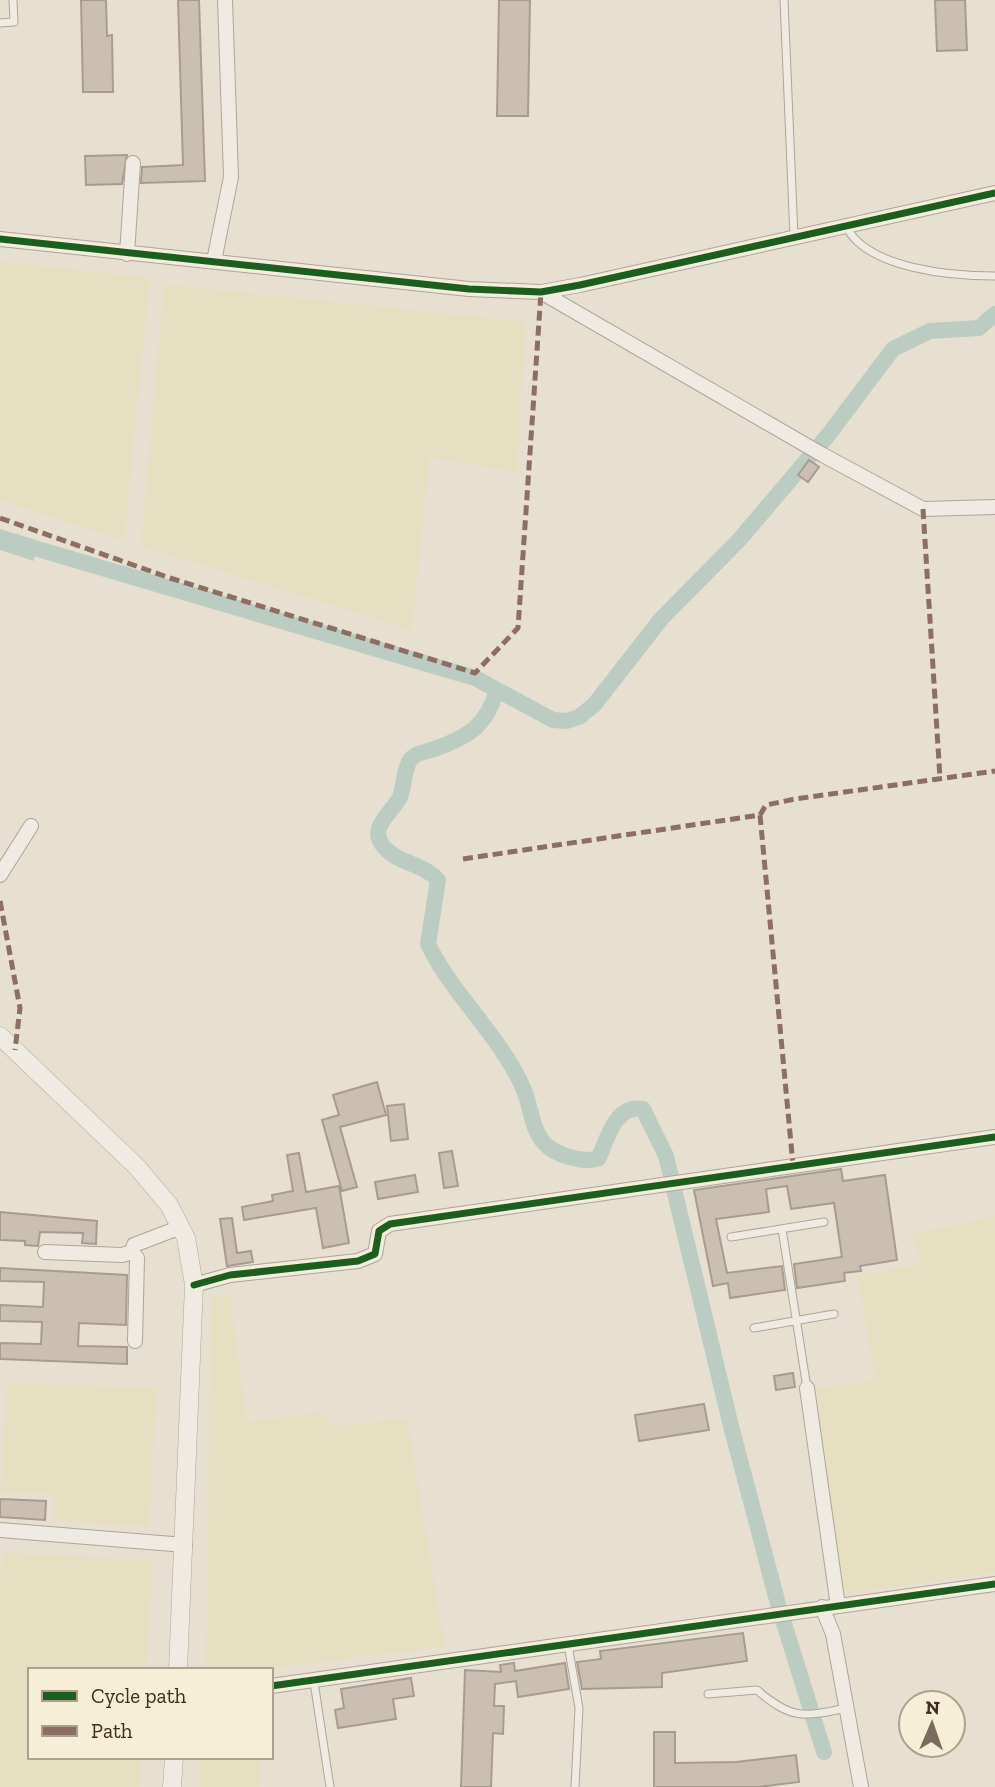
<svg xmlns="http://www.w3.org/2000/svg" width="995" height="1787" font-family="'Zilla Slab',serif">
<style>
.farmland{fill:#e6dfc2}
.water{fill:#bcccc2}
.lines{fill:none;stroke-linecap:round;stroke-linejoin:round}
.canal{stroke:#bcccc2;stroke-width:16}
.building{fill:#cbbfb2;stroke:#a89c90;stroke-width:2}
.service-casing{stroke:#ada599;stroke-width:9}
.minor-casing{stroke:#ada599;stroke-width:16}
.tertiary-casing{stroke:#ada599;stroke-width:19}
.service{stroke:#efebe3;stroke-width:7}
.minor{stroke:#efebe3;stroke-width:14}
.tertiary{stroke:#efebe3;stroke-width:18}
.quiet{stroke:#8d6e63;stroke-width:5;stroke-dasharray:10 5;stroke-linecap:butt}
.cycleway-casing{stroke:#f7eed8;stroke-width:11}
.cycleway{stroke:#1b5e20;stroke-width:7}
</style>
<rect width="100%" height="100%" fill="#e7e0d1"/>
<path class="farmland" d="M0,261L150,278L124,541L0,500Z
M164,284L526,322L517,472L430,457L412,630L141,546Z
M995,1216V1573L848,1593L838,1581L814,1388L876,1380L857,1275L920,1264L913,1234Z
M230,1296L247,1422L321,1412L331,1426L407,1419L445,1647L254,1670H214L206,1665L211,1297Z
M7,1383L157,1388L149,1526L53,1521L54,1494L1,1492Z
M3,1553L153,1560L146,1670H30V1757H141L139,1787H0V1581Z
M200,1757H260L259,1787H200Z"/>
<path class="water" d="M0,529L36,540L34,561L0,550Z"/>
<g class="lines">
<path class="canal" d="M0,538L475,678L553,720L567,721L579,717L594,705L661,619L740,539L829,434L893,349L930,331L979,328L995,314
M497,690C486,726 469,737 434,749C426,752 415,753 410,760C404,770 404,786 400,797C392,813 367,828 384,847C398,864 423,863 438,880L428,944C453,996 500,1035 523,1088C531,1105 531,1128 544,1143C555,1155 584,1164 599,1158C607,1139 615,1104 643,1109L666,1156L731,1426L778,1604L824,1752"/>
</g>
<path class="building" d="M81,0H106L107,36L112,35L113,92H83Z
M178,0H199L205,181L141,183L142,167L183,165Z
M499,0H530L528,116H497Z
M935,0H965L967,50L937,51Z
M127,155L122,184L86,185L85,156Z
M809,460L819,467L808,482L798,475Z
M377,1082L386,1115L340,1127L357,1187L342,1191L322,1120L339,1115L333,1095Z
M404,1104L408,1139L391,1141L387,1106Z
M452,1151L458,1186L444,1188L439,1153Z
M299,1153L306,1192L339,1186L349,1243L323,1248L316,1208L244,1220L242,1207L273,1201L272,1195L293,1191L287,1155Z
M841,1169L843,1181L885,1175L897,1260L860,1266L861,1271L844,1273L845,1281L797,1288L794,1264L842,1257L834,1203L791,1209L787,1186L766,1189L769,1212L716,1219L727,1273L782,1266L785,1290L730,1298L728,1283L713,1286L694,1190Z
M415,1175L418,1192L378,1199L375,1182Z
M0,1212L97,1221L96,1244L82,1243L83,1233L40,1232L38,1246L25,1245V1241L0,1240Z
M232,1218L237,1253L251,1251L253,1262L227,1266L220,1219Z
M0,1268L127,1275L126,1325L79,1323L78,1346L127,1347V1364L0,1359V1343L41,1344L42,1322L0,1321V1305L43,1307L44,1282L0,1281Z
M793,1373L795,1387L776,1390L774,1376Z
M704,1404L709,1430L639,1441L635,1415Z
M0,1499L46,1501L45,1520L0,1517Z
M743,1633L747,1661L662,1673V1687L582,1689L577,1662L601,1659L600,1651Z
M514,1663L515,1671L565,1663L569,1689L518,1697L516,1681L495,1684L494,1706H504L503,1734L493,1733L491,1787H461L465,1670L501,1672L500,1665Z
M411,1678L414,1696L393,1699L396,1719L338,1728L335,1710L344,1708L341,1689Z
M654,1732H675V1763L736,1762L796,1755L799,1782L758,1787H654Z"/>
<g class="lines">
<defs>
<path id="service" d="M784,0L794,237
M0,23L14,22L13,0
M847,228C869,269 952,276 995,276
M782,1229L807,1388
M731,1237L824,1222
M754,1328L834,1314
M568,1645L579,1708L575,1787
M314,1682L330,1787
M708,1694L757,1690C792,1720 803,1717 847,1708"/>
<path id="minor" d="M0,239L469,289L541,292L580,285L995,193
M127,254L133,163
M214,261L231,177L225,0
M541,292L823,455L923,509L995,507
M0,875L31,826
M45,1252L122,1255L132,1252L134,1245L181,1227
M132,1252L137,1258L135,1341
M194,1285L230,1275L358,1261L375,1254L379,1231L390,1224L995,1137
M807,1388L838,1606
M0,1530L185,1545
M822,1607L833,1634L861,1787
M271,1686L995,1584"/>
<path id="tertiary" d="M0,1036L137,1167L169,1205L186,1238L194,1285L178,1670
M172,1787L174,1757"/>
</defs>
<use href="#service" class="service-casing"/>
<use href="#minor" class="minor-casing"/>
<use href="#tertiary" class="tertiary-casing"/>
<use href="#service" class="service"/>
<use href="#minor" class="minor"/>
<use href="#tertiary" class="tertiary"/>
<path class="quiet" d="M923,509L940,778
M0,518L170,578L475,673L518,628L541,292
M760,815L793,1165
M463,859L760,815L766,805L795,799L995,771
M0,901L20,1008L15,1050"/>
<defs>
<path id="cycleway" d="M0,239L469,289L541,292L580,285L995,193
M194,1285L230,1275L358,1261L375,1254L379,1231L390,1224L995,1137
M271,1686L995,1584"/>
</defs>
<use href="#cycleway" class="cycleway-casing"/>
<use href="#cycleway" class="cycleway"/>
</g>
<rect x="28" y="1668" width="245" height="91" fill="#f7eed8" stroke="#ada18e" stroke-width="2"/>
<rect x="42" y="1691" width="35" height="10" fill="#1b5e20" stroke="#ada18e" stroke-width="2"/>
<text x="91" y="1703" font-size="21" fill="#3d2e20">Cycle path</text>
<rect x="42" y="1726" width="35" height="10" fill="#8d6e63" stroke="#ada18e" stroke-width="2"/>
<text x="91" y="1738" font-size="21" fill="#3d2e20">Path</text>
<g transform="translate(932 1724) rotate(2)"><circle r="33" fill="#f7eed8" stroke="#ada18e" stroke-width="2"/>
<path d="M0-5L12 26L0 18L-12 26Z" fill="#786c5e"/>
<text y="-10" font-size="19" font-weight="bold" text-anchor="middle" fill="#3d2e20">N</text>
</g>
</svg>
